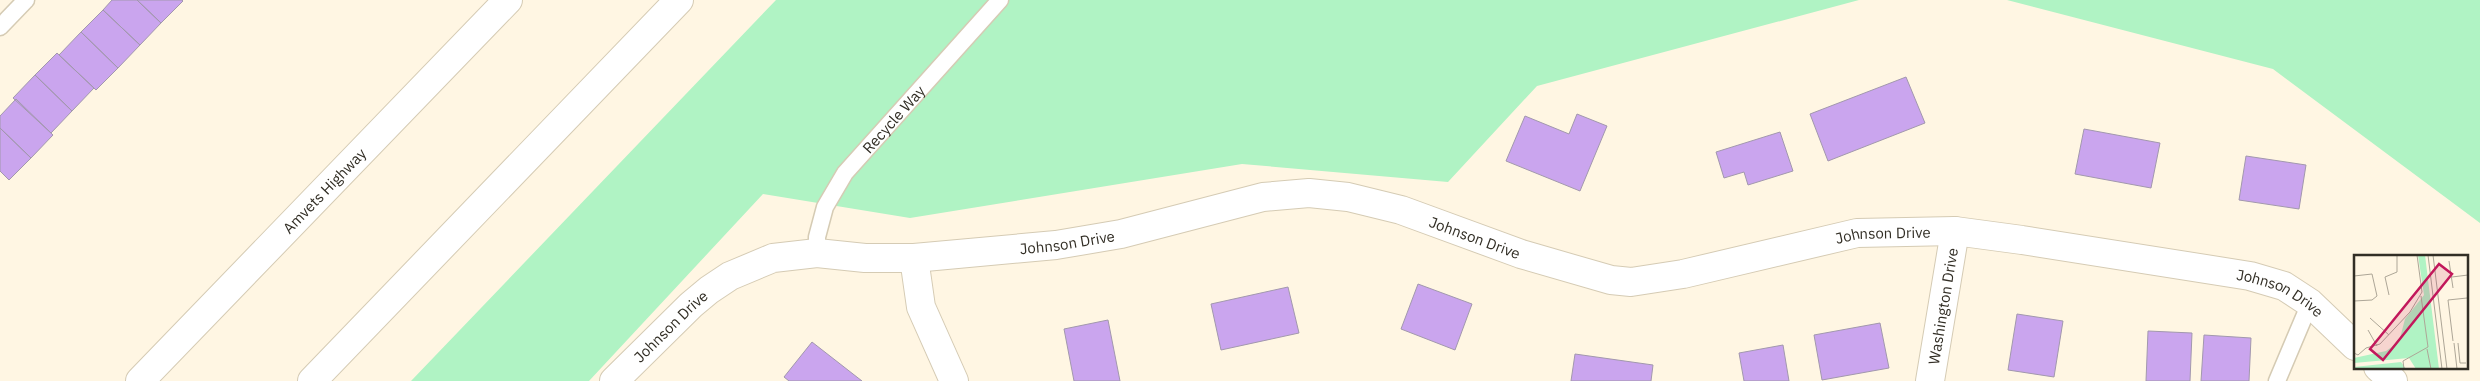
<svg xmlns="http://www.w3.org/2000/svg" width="2480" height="381" font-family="'IBM Plex Sans',sans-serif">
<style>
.green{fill:#b0f3c4}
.building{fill:#caa5ee;stroke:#a298ad}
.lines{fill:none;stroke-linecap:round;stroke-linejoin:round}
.lane-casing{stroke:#d5cbb4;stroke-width:19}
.street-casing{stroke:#d5cbb4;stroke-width:30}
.highway-casing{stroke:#d5cbb4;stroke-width:30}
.lane{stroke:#fff;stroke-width:16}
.street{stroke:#fff;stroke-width:28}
.highway{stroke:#fff;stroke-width:28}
.labels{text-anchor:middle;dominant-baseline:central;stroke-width:4.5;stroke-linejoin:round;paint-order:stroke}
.street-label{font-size:15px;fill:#322e25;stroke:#fff}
.inset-road{fill:none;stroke:#ada697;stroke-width:1}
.view{fill:#c2185b;fill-opacity:0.15;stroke:#c2185b;stroke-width:2.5}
.inset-edge{fill:none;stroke:#322e25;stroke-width:2.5}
</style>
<rect width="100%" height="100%" fill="#fff6e3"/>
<path class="green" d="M776,0H1859L1537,86L1448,182L1242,164L910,218L763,194L589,381H411Z
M2007,0H2480V223L2273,69Z"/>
<path class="building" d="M112,0H137L161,23L140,45L103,10Z
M137,0H182L183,1L161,23Z
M103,10L140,45L118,68L81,32Z
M81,32L118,68L96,90L59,55Z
M57,53L94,88L72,111L35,75Z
M35,75L72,111L51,133L13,98Z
M1906,77L1925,123L1828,161L1810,114Z
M16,99L53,135L31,158L0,128V116Z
M1577,114L1607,126L1580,191L1506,161L1525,116L1569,134Z
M0,128L31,158L9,180L0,171Z
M2084,129L2160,143L2151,188L2075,174Z
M1780,132L1793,171L1748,185L1744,172L1724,178L1716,152Z
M2246,156L2306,165L2299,209L2239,200Z
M1418,284L1472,304L1455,350L1401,329Z
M1288,287L1299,333L1221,350L1211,304Z
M2017,314L2063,321L2054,377L2008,370Z
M1108,320L1120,381H1074L1064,329Z
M1880,323L1889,368L1822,380L1814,335Z
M2148,331L2192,333L2190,381H2146Z
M2204,335L2251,338L2249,381H2201Z
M812,342L862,381H789L784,377Z
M1783,345L1789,381H1744L1739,353Z
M1575,354L1653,365L1651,381H1571Z"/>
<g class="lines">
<defs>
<g id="lane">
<path d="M0,27L26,0"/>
<path id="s1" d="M817,253V237L825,207L845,173L1000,0"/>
<path d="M2277,381L2310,303"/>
</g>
<g id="street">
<path d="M914,258L921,307L954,381"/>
<path d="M2378,367L2393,381"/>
<path id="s2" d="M614,381L691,305L709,290L730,276L773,258L817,253L865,258H914L1056,245L1121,234L1263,197L1309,193L1348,197L1401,210L1521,254L1611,280L1631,282L1683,274L1857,233L1955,231L2022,240L2250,276L2284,286L2310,303L2355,346"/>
<path id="s3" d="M1930,381L1955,231"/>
</g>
<g id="highway">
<path id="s4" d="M140,381L508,0"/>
<path d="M312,381L679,0"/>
</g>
</defs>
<use href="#lane" class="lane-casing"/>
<use href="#street" class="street-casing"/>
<use href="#highway" class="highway-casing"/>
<use href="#lane" class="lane"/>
<use href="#street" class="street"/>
<use href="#highway" class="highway"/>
</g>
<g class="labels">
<g class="street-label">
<text stroke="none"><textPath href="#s1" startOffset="159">Recycle Way</textPath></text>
<text stroke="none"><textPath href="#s4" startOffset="265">Amvets Highway</textPath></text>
<text stroke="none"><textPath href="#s2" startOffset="1339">Johnson Drive</textPath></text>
<text stroke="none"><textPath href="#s2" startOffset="919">Johnson Drive</textPath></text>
<text stroke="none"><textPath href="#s2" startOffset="499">Johnson Drive</textPath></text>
<text stroke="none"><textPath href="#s2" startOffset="1744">Johnson Drive</textPath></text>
<text stroke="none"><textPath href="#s3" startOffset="76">Washington Drive</textPath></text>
<text stroke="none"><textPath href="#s2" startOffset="79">Johnson Drive</textPath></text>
</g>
</g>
<g transform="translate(2354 255)">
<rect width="114" height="114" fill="#fff6e3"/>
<path d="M64,0H71L85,114H62L55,103L0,108V103L32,96L45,87L51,64L70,40ZM47,107L52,114H0V112Z" fill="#b0f3c4"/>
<path class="inset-road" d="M74,0L88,114M79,0L93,114M95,6L99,33M0,21L18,19L23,41L18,45L0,46M98,22L114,20M114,34V49M35,40L31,22L43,17V0M16,63L35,80M14,75L23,91M99,86L94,45L113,43M100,88L103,114M104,88L106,108H112M73,94L77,114M0,98L4,100L12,93L26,89L56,57L68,37L63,0M50,114L49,106L74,92L67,41"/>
<path class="view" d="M85,9L98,19L29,105L16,94Z"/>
<rect width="114" height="114" class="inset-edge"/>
</g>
</svg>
